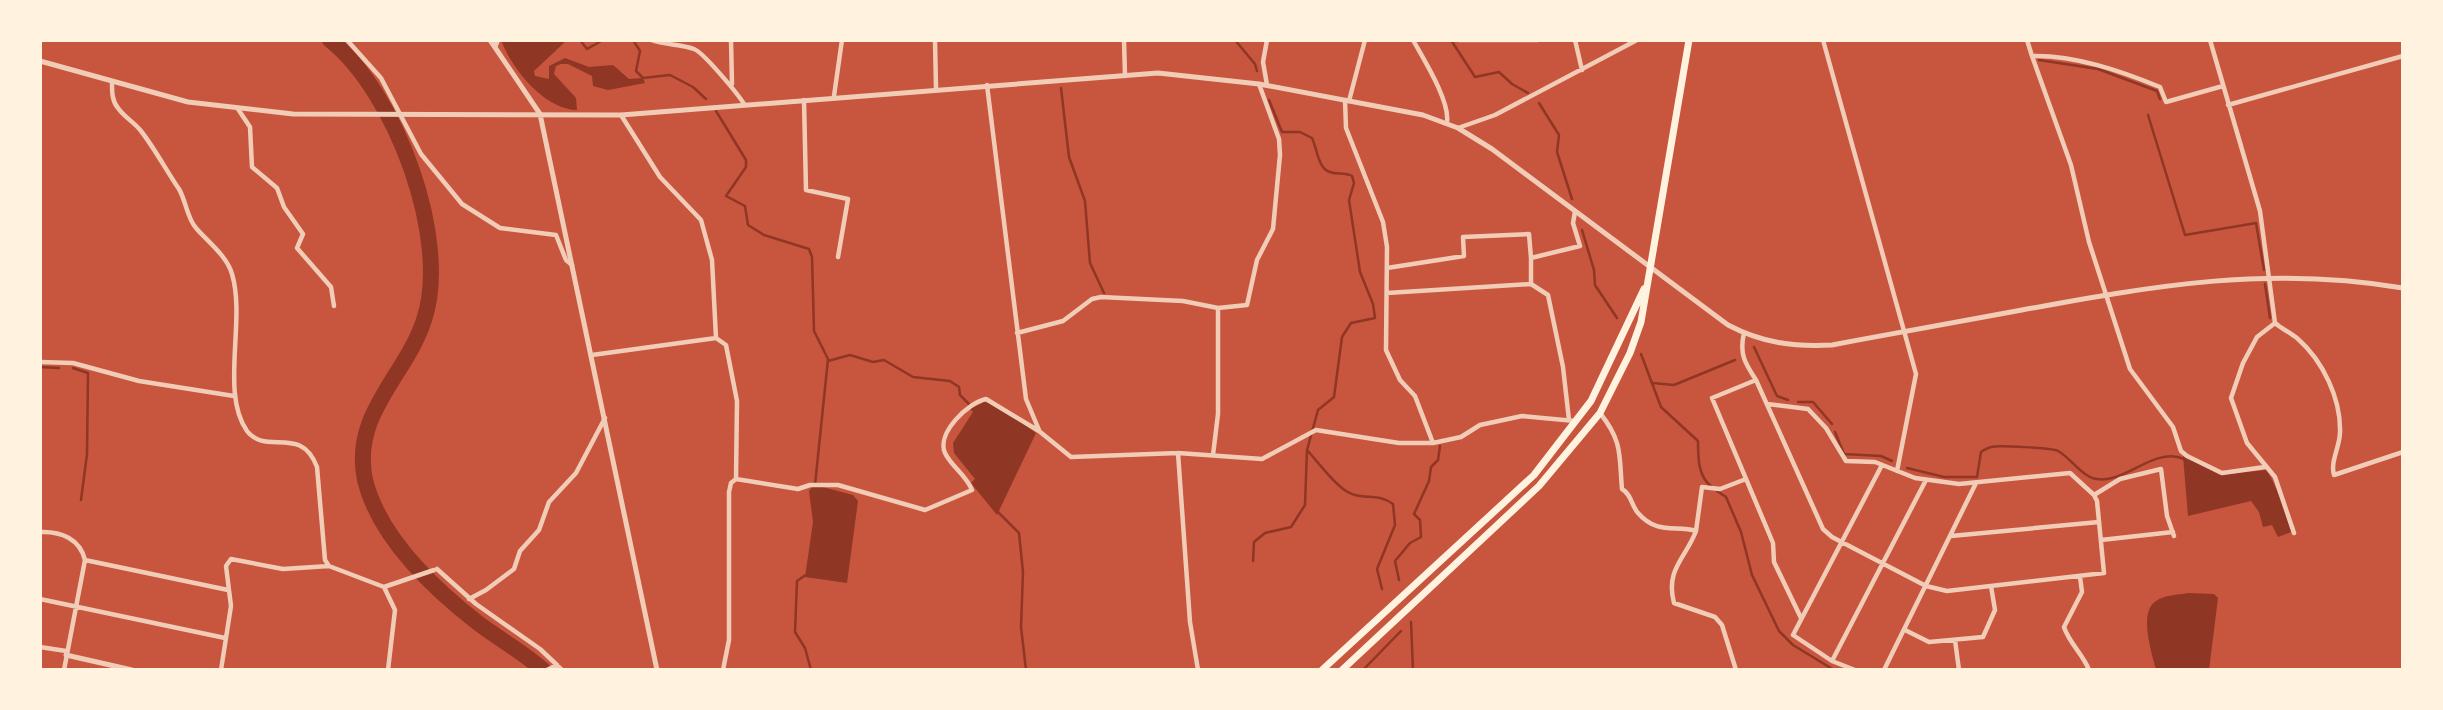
<svg xmlns="http://www.w3.org/2000/svg" width="2443" height="710" font-family="'Varela Round',sans-serif">
<style>
.water{fill:#8f3625}
.lines{fill:none;stroke-linecap:round;stroke-linejoin:round}
.stream{stroke:#8f3625;stroke-width:2.5}
.river{stroke:#8f3625;stroke-width:16}
.minor{stroke:#f1ccb7;stroke-width:4.5}
.tertiary{stroke:#f1ccb7;stroke-width:5}
.primary{stroke:#fff3e0;stroke-width:7}
</style>
<rect width="100%" height="100%" fill="#c8553d"/>
<path class="water" d="M501,40H567L534,71L535,76L549,79V66L565,58L589,67L613,65L629,79L643,78L645,83L608,90L593,86L592,76L568,64H561L556,66L554,74L576,98L577,110C544,109 512,69 501,40Z
M985,402L995,404L1036,433L997,515L971,483L975,479L954,453L953,443L973,412L970,409Z
M2183,456L2220,475L2266,470C2274,479 2285,512 2292,526L2291,532L2278,537L2272,525L2263,527L2259,512L2251,501L2188,516Z
M819,486L853,495L858,501L847,583L805,577L813,522L809,491L812,487Z
M2188,593L2214,594L2218,598L2209,670H2156C2152,654 2138,612 2156,601C2164,595 2178,595 2188,593Z"/>
<g class="lines">
<path class="stream" d="M580,40L587,49L603,40
M633,40L640,51L636,71L643,78L670,75L693,87L706,99
M1235,40L1255,64L1257,71
M1451,40L1475,77L1499,72L1512,84L1528,93
M2039,60L2098,69L2157,91L2160,99
M1061,88L1069,157L1085,201L1090,263L1104,293
M1269,100L1282,132H1300L1312,138C1317,148 1318,169 1330,172C1338,175 1344,172 1352,176L1354,183L1349,200L1360,272L1373,304L1375,318L1351,323L1342,337L1334,397L1318,410L1307,450C1319,463 1332,482 1346,491C1361,501 1378,492 1393,504L1395,525L1377,569L1382,589
M1539,103L1559,135L1557,152L1572,199
M716,111L746,160V167L726,196L745,206L748,225L764,235L809,249L812,257L814,331L828,359L815,485
M2148,115L2185,235L2256,223L2264,270
M1582,230L1594,270L1595,285L1617,318
M2265,284L2270,318
M1754,347L1777,396L1788,400
M1641,354L1661,407L1698,441C1698,458 1698,477 1712,487
M828,361L850,355L873,362L884,360L913,377L950,381L959,387L960,395L971,406
M40,367L59,368
M73,368L88,373L87,454L81,500
M1653,383L1674,385L1735,360
M1798,402H1813L1832,424
M1835,432L1844,454L1881,456L1892,461
M1907,468L1944,477H1977L1981,452C1984,450 1987,448 1991,447C1997,445 2053,448 2058,451C2071,458 2082,477 2097,479C2125,484 2154,446 2184,459
M1717,491L1726,497L1741,532L1752,575L1779,631L1793,645L1834,670
M996,510L1019,533L1023,572L1021,627L1026,670
M1253,561L1254,542L1265,533L1291,527L1305,505L1307,450
M807,574L797,581L795,632L805,648L811,670
M1399,580L1395,561L1410,543L1421,537L1420,520L1414,514L1429,481L1431,467L1438,460L1440,446
M1411,622L1413,670
M1363,670L1401,631"/>
<path class="river" d="M330,40C395,91 451,240 424,320C406,376 351,414 365,480C379,537 433,588 478,623C499,639 523,652 543,670"/>
<path class="minor" d="M347,40L381,78L421,154L462,204L500,228L556,235L566,260L572,265
M651,40C665,45 680,44 694,49C703,52 738,94 744,104
M731,40L732,84
M935,40L936,88
M1124,40L1125,76
M1413,40C1424,60 1450,101 1447,122
M1459,40H1538
M1575,40L1582,70
M1823,40L1916,374L1897,471
M2027,40L2032,56C2075,55 2121,71 2160,87L2166,102L2223,86
M2210,40L2260,211L2275,323C2282,329 2291,333 2298,339C2323,361 2341,399 2340,432C2340,447 2330,461 2334,475L2403,452
M495,47L498,40
M2032,56L2071,165L2089,242L2130,369L2173,427L2181,451L2187,456L2222,473L2265,467
M112,83C112,92 112,101 118,108C124,117 134,122 141,131C155,149 166,170 179,189C186,201 187,218 196,228C207,241 227,256 232,274C246,320 220,393 247,431C266,456 301,424 317,467L325,560L329,566
M987,85L1026,399L1039,430
M1267,85L1263,62L1267,40
M834,96L842,40
M804,100L806,190L848,199L838,257
M1345,100L1346,128L1383,222L1387,247L1386,350L1400,380L1415,396L1433,443
M1349,101L1365,40
M2228,105L2403,56
M238,109L250,127L252,167L277,188L284,207L303,234L297,248L331,287L334,306
M621,115L660,177L701,220L712,260L716,338L726,345L737,401L736,479L731,483L729,492V640L723,670
M1458,128L1495,115L1637,40
M1387,268L1464,256L1463,237L1529,234L1531,258L1580,246L1573,223L1575,212
M1531,284L1548,295L1563,367L1569,420
M1387,293L1531,284V258
M2275,323L2257,337L2243,363L2231,398L2247,443L2275,477L2294,533
M1017,333L1063,321L1092,299L1101,297L1183,301L1218,308
M1744,333C1739,354 1745,363 1756,380L1823,529L1832,537L1926,586L1947,591L2104,573L2097,501L2094,495L2070,473L1959,484L1915,478L1875,462L1846,461L1826,428L1808,409L1767,404
M592,355L716,338
M40,362L73,363L139,381L234,396
M1756,380L1712,398L1773,543L1774,562L1801,618
M1600,413C1623,442 1619,455 1622,489C1632,495 1631,505 1638,513C1657,535 1676,525 1696,531C1686,558 1665,569 1674,603L1715,617L1722,625L1736,670
M1178,453L1190,622L1198,670
M1213,455L1218,414V308L1247,305L1257,260L1273,229L1280,155L1279,139L1259,84
M736,479L798,489L810,485H838L925,510L972,490C966,475 951,466 945,453C936,433 969,402 986,399L1039,431L1071,457L1178,453L1262,459L1316,430L1399,443H1433L1461,437L1480,425L1522,416L1575,421
M2094,495L2120,479L2161,469L2167,516L2174,536
M1696,531L1702,487L1720,489L1746,479
M40,532C61,531 80,539 85,560L64,670
M1951,536L2099,522
M2101,540L2173,532
M85,560L228,590
M437,569L476,604L540,649L557,665
M2080,577L2082,592L2064,627C2069,643 2083,654 2089,670
M384,587L395,610L388,670
M40,599L225,638
M469,599L486,590L514,569L520,551L539,530L549,502L576,473L605,418
M1905,630L1929,642L1983,637L1995,610L1991,586
M1955,640L1959,670
M40,647L66,651
M1832,661L1926,480
M221,670L231,606L226,566L231,559L283,569L329,566L384,587L434,570
M547,670L557,665L562,670
M1855,670L1832,661L1793,635L1882,465
M1884,670L1976,483"/>
<path class="tertiary" d="M490,40L540,114L657,670
M40,61L188,102L293,114L621,115L1158,73L1259,84L1423,115L1458,128L1492,149L1728,325C1762,343 1794,347 1832,345C1895,333 1958,322 2022,310C2153,286 2269,265 2403,288
M66,655L132,670"/>
<path class="primary" d="M1322,670L1534,475L1591,401L1644,289
M1342,670L1539,486L1600,413L1630,353L1641,322L1689,40"/>
</g>
<rect width="2443" height="710" fill="none" stroke="#fff3e0" stroke-width="84"/>
</svg>
